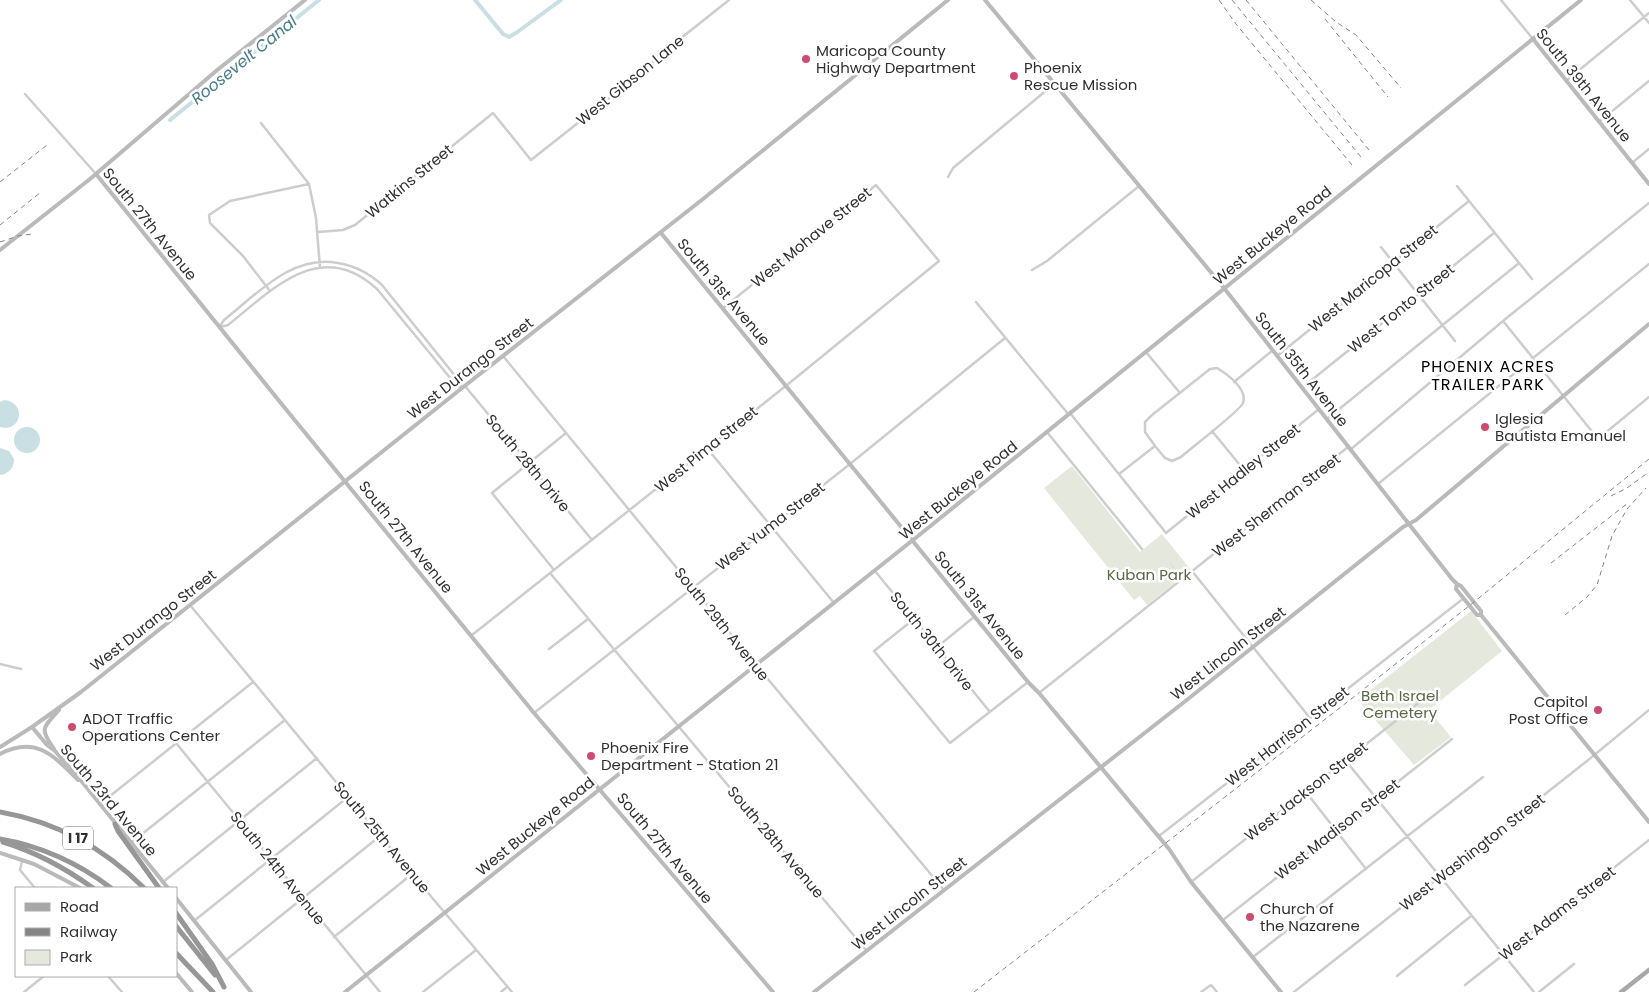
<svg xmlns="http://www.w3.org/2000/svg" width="1649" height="992" font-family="Poppins,sans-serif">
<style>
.green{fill:#e5e8dd}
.water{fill:#c9dfe4}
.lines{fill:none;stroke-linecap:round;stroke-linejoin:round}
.stream{stroke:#c9dfe4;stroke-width:1}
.canal{stroke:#c9dfe4;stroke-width:4}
.street{stroke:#cdcdcd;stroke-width:2.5}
.secondary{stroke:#bababa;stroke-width:4}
.primary{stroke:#a8a8a8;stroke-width:4.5}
.highway{stroke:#979797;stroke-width:5}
.rail{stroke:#858585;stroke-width:1;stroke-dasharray:5 4;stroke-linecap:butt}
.poi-dot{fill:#cf4b6d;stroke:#fff;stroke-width:2}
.labels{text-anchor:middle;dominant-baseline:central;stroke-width:5;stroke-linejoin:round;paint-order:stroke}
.shield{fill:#fff;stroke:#6e6e6e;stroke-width:1}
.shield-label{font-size:14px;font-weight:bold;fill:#303030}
.poi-label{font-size:15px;fill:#303030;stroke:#fff;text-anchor:start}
.street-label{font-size:15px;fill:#303030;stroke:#fff}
.park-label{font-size:15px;fill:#5a6743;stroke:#fff}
.water-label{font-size:16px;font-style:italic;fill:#487c89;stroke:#fff}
.neighbourhood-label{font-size:16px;letter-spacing:1px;fill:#000;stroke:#fff}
</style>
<rect width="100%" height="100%" fill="#fff"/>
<path class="green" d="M1072,466L1140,552L1162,534L1191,570L1147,605L1140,596L1134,600L1044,488Z
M1471,611L1502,651L1429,710L1451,737L1414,765L1358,700Z"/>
<path class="water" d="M4,400C27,402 22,433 0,427V402Z
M14 440a13 13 0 1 1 26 0a13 13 0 1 1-26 0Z
M0,448L9,451L14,459C14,468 9,474 0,475Z"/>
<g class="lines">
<path class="stream" d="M1170,563L1171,564
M1172,565L1175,569"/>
<path class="canal" d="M475,0L503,34L509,37L516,33L561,0
M170,120L319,0"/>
<path class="street" d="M1501,0L1533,39
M1630,0L1649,23
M1567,80L1649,13
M25,94L96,174
M1600,121L1649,81
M261,123L309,184L316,218L320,268
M1632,163L1649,149
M948,177L953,168L1054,84
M1457,186L1532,279
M318,232L343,230L355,225L493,113L531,160L650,66L656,58L729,0
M1381,247L1455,341
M1032,270L1047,261L1139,186
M270,291L243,256L210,223L209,215L230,201L309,184
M976,302L1069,415
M1503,321L1598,439L1649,397
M220,326L224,320C257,294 292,254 338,263C356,266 369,273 382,285L460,382L462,388
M220,327L228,325C273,289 321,237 377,289L456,385L462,388
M1146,352L1180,393
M503,356L762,672L944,890
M1277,356L1469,201
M1234,382L1273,350
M1308,383L1494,233
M465,386L592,540
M1070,413L1166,533L1319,409
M1327,419L1519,263
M1212,431L1244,470
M1047,432L1142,549
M707,448L834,603
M1350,450L1503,321L1649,203
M1119,474L1155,446L1145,432V422L1152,415L1210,369L1217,368C1227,374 1248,389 1243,403C1241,410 1190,449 1181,457L1172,461L1165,458L1155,446
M1378,484L1649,264
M554,570L492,493L566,433
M875,571L990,712
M1192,571L1310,718
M550,573L866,950
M190,605L412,874L512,992
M914,619L874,651L950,743L1028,682
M472,635L787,385L939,261L876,185L722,309
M937,647L974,617
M549,649L588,619
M0,664L21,669
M1039,693L1348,447
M534,713L850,464L1005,338
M176,743L380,992
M1346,761L1534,992
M1306,792L1366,869
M100,804L253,682
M1159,836L1464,598
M132,842L285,720
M22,861L20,870L35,888
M163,882L317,758
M1191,882L1421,701
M1223,920L1452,739
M194,921L348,797
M334,937L412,874
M1253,957L1483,777
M226,960L380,836
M108,976L122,992
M1397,976L1471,916
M1465,985L1649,840
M24,992L44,976
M423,992L476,950
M501,992L507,987
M1201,992L1211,985L1217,992
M1294,992L1587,761L1649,710
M1539,992L1574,964"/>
<path class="secondary" d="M985,0L1224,288L1452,579L1457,584L1461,586L1481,611V615L1649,822
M1533,39L1649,184
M96,174L280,402L534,713L773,992
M661,233L1028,682L1039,693L1169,849L1191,882L1281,992
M0,250L90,179L216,71L305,0
M1457,584L1456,589L1477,615H1481
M32,727L47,745L55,751L83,783L168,888
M0,747L32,727L81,692L462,388L703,199L948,0
M54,749C39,728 43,728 59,710
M0,754C36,735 54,756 78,780
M0,853L34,864L80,888
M176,898L251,992
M176,973L192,992
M345,992L923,532L1581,0
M814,992L1188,699L1403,527L1416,520L1649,324"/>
<path class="primary" d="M1621,992L1649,970"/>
<path class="highway" d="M0,812C57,822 104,848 144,888
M115,824L118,831L159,888
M0,839C41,846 78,863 111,888
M3,842C36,852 65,868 93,888
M176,913L212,964L224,987
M176,926L215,975
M176,953L213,992"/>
<path class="rail" d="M1219,0L1236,24L1352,165
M1232,0L1361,157
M1246,0L1369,150
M1311,0L1336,22L1356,35L1401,88
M1325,19L1388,97
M0,182L47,145
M0,225L41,192
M0,242L18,236L32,234
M1611,496L1627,488L1649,472
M1551,563L1628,503
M1565,615L1587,597L1597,585L1612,536L1627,509L1646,488
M974,992L1355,696L1474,602L1649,459"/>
</g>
<g class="poi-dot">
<circle cx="806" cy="59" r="5"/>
<circle cx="1014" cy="76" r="5"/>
<circle cx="1485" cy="427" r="5"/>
<circle cx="1598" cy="710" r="5"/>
<circle cx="72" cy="727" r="5"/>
<circle cx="591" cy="756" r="5"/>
<circle cx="1250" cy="917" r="5"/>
</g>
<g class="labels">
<rect class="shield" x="63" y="826.5" width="30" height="23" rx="4"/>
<g class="shield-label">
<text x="78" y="838">I 17</text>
</g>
<g class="poi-label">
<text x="816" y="50">Maricopa County<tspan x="816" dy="17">Highway Department</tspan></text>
<text x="1024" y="67">Phoenix<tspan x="1024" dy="17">Rescue Mission</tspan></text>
<text x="1495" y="418">Iglesia<tspan x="1495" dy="17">Bautista Emanuel</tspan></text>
<text x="1588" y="701" text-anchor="end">Capitol<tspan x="1588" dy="17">Post Office</tspan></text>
<text x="82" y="718">ADOT Traffic<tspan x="82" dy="17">Operations Center</tspan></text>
<text x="601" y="747">Phoenix Fire<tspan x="601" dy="17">Department - Station 21</tspan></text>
<text x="1260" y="908">Church of<tspan x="1260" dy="17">the Nazarene</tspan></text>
</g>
<g class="street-label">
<text transform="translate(630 80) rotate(-39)">West Gibson Lane</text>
<text transform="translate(1584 85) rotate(51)">South 39th Avenue</text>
<text transform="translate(409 181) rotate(-39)">Watkins Street</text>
<text transform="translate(150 224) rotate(51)">South 27th Avenue</text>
<text transform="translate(1272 235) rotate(-39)">West Buckeye Road</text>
<text transform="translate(811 237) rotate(-39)">West Mohave Street</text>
<text transform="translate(1373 278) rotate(-39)">West Maricopa Street</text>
<text transform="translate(724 292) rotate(50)">South 31st Avenue</text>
<text transform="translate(1401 308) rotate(-39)">West Tonto Street</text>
<text transform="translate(470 368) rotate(-38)">West Durango Street</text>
<text transform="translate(1302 369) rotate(52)">South 35th Avenue</text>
<text transform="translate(706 449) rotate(-39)">West Pima Street</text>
<text transform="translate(528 463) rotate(50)">South 28th Drive</text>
<text transform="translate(1243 471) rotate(-39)">West Hadley Street</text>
<text transform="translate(958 490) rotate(-39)">West Buckeye Road</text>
<text transform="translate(1276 505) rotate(-38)">West Sherman Street</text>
<text transform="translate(770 526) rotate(-38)">West Yuma Street</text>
<text transform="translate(406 537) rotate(51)">South 27th Avenue</text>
<text transform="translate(980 605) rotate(51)">South 31st Avenue</text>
<text transform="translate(153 620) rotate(-38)">West Durango Street</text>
<text transform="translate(722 624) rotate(51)">South 29th Avenue</text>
<text transform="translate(932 641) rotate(51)">South 30th Drive</text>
<text transform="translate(1228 653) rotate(-38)">West Lincoln Street</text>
<text transform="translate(1287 736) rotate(-38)">West Harrison Street</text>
<text transform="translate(1306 791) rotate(-38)">West Jackson Street</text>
<text transform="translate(109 800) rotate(50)">South 23rd Avenue</text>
<text transform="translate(535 826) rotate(-39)">West Buckeye Road</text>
<text transform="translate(1337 829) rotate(-38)">West Madison Street</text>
<text transform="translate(382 837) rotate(50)">South 25th Avenue</text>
<text transform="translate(776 842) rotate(50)">South 28th Avenue</text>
<text transform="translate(665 848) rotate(50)">South 27th Avenue</text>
<text transform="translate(1472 852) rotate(-38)">West Washington Street</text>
<text transform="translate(278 868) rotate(51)">South 24th Avenue</text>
<text transform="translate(909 903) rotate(-38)">West Lincoln Street</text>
<text transform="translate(1557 913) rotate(-38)">West Adams Street</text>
</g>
<g class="park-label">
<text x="1149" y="574">Kuban Park</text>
<text x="1400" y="695">Beth Israel<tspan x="1400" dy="17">Cemetery</tspan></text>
</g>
<g class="water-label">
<text transform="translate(244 60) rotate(-39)">Roosevelt Canal</text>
</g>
<g class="neighbourhood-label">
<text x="1488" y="366">PHOENIX ACRES<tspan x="1488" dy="18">TRAILER PARK</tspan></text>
</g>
</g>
<rect x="15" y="887" width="162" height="90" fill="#ffffff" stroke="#acacac"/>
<rect x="25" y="903" width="25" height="8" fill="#a8a8a8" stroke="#acacac"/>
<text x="60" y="912" font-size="15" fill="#303030">Road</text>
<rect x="25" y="928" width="25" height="8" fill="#858585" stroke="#acacac"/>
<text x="60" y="937" font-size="15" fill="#303030">Railway</text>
<rect x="25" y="950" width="25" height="15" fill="#e5e8dd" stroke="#acacac"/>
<text x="60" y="962" font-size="15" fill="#303030">Park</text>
</svg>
